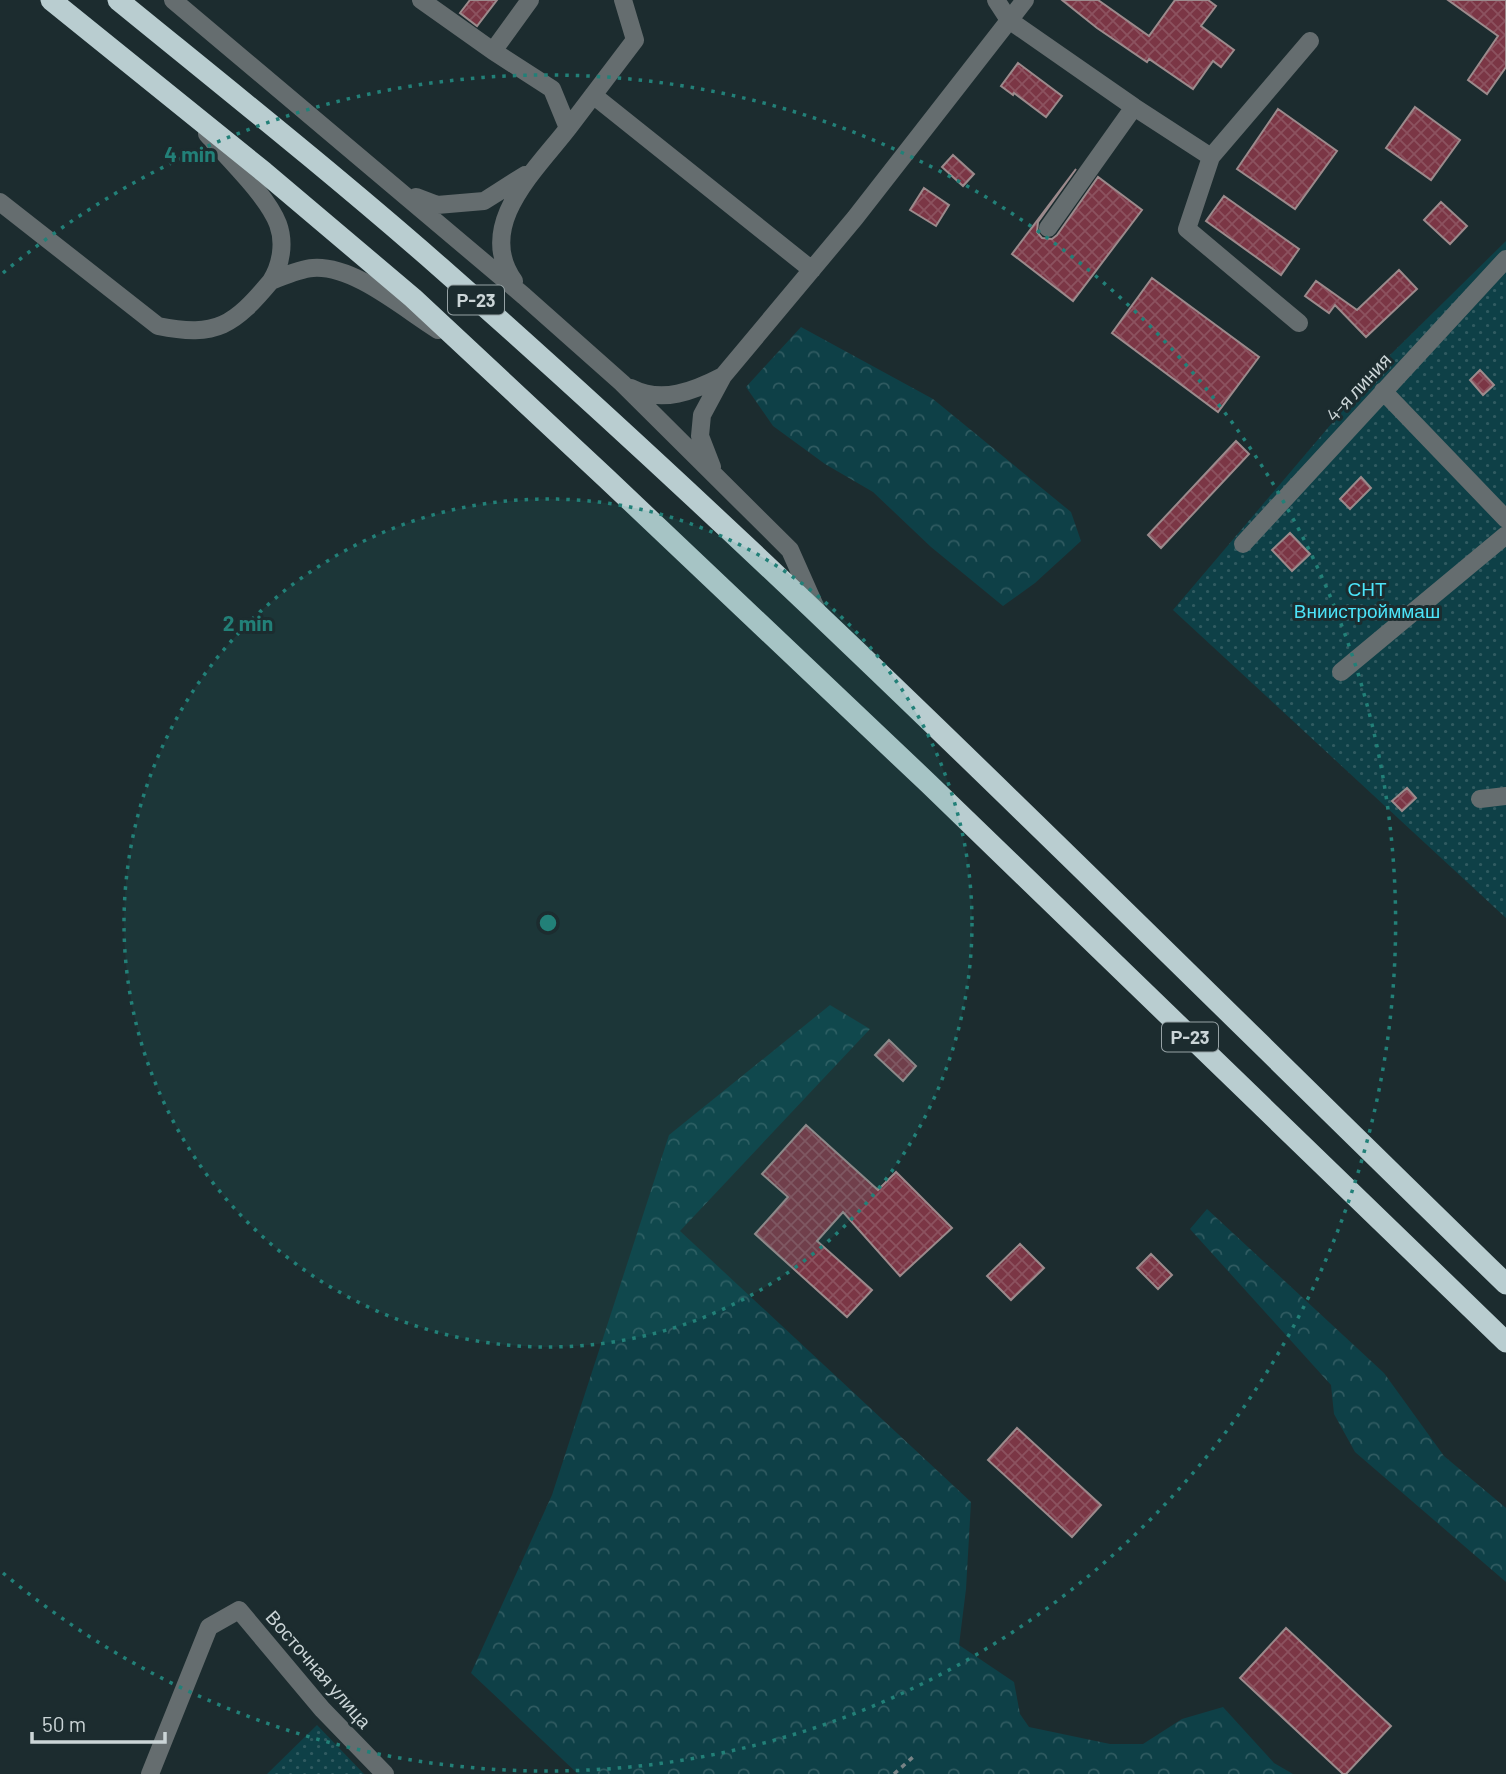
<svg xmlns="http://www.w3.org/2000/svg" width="1506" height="1774" font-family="Barlow,sans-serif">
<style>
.green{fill:url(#green-dots)}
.forest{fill:url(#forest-crowns)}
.building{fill:url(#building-cross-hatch);stroke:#9c8a8c;stroke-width:2}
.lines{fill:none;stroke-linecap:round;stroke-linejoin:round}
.path{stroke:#778386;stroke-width:3.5;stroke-dasharray:5 5;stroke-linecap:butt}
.minor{stroke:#656d6f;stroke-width:18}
.highway{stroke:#b9cdd0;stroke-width:21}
.ring{fill:none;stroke:#228078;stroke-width:3.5;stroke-dasharray:3.5 7}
.labels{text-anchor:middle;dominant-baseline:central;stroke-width:6;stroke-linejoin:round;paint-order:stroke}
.shield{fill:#1c2c2f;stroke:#96a2a5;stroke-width:2}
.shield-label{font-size:18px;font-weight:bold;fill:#cbd5d7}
.street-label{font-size:19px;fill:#cbd5d7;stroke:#1c2c2f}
.park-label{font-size:19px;fill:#4ce4f9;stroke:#1c2c2f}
.centre{fill:#228078;stroke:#1c2c2f;stroke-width:3.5}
.ring-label{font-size:21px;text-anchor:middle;font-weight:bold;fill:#228078;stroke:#1c2c2f;stroke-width:6;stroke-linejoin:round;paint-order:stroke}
</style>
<defs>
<pattern id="green-dots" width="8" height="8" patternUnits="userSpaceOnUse" patternTransform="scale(1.75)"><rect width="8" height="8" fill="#0e4047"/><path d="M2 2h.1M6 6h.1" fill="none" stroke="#305b61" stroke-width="1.8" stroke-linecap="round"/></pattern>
<pattern id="forest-crowns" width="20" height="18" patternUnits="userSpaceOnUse" patternTransform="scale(1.75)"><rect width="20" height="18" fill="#0e4047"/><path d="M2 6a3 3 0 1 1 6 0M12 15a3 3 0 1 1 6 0" fill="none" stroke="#305b61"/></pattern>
<pattern id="building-cross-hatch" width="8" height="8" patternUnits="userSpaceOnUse" patternTransform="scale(1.75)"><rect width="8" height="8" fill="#7b3645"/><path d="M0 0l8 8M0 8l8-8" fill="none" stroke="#8c525f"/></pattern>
</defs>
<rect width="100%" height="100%" fill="#1c2c2f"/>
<path class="green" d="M1506,241V918L1173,610L1389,356Z
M317,1725L364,1774H267Z"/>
<path class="forest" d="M801,327L933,399L1071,512L1081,541L1035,583L1003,606L931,547L873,492L825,464L773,426L746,387Z
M830,1005L870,1029L680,1231L971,1502L966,1589L959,1645L1014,1682L1020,1714L1029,1727L1110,1744H1143L1182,1719L1223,1707L1274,1763L1293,1774H578L471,1673L552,1495L669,1135Z
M1207,1209L1384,1373L1444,1456L1506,1508V1582L1355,1452L1334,1414L1331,1385L1190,1229Z"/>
<path class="building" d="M470,0H497L477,26L460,13Z
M1062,0H1098L1149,36L1175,0H1208L1216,6L1201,26L1234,50L1221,67L1213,61L1193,89L1149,59L1147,62L1097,28Z
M1448,0H1506V67L1487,94L1468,80L1498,36Z
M1018,63L1062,96L1046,117L1014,93L1013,95L1001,86Z
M1415,107L1460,140L1431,180L1386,148Z
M1278,109L1337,151L1295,209L1237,169Z
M953,155L974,174L963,186L942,167Z
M1076,169L1038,222L1037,232L1042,238L1052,239L1057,235L1098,177L1142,210L1073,301L1012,254Z
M924,188L949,205L936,226L910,210Z
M1224,196L1299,249L1281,275L1206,221Z
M1441,202L1467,226L1450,244L1424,220Z
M1399,270L1417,289L1366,337L1335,305L1329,313L1305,296L1316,281L1357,310Z
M1152,278L1259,357L1218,412L1112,333Z
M1480,370L1494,385L1483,395L1470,380Z
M1236,441L1249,454L1161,548L1148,535Z
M1361,477L1371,488L1350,509L1340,499Z
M1290,533L1310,554L1292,571L1272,550Z
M1407,788L1416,798L1402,811L1392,801Z
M889,1040L916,1066L903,1081L875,1055Z
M806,1125L878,1190L896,1172L952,1228L900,1276L843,1212L817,1241L872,1290L847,1317L755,1234L788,1197L762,1174Z
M1020,1244L1044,1268L1011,1300L987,1276Z
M1151,1254L1172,1275L1158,1289L1137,1268Z
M1017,1428L1101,1505L1072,1537L988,1460Z
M1286,1628L1391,1726L1346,1774H1343L1240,1678Z"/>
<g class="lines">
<path class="path" d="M894,1774L913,1757"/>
<path class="minor" d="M173,0L524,296L622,383L790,550L818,613
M421,0L493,51L552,89L568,128
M996,0L1009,20L1134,107L1211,157L1310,41
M493,51L530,0
M593,95L812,270
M207,134C227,158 267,195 278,224C285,243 281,265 271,281C284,276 299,269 313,268C354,265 404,309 438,330
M1211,157L1187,229L1299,323
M416,197L437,205L484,201L525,175
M0,202L158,326C217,338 234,325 271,281
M1048,228L1134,107
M514,281C474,225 537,169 569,127C591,98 613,69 635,40L623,0
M631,388C662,404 694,391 723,376
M1383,391L1506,519
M712,467L700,436L702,415L723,376L855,218L1025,0
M1243,544L1506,259
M1341,672L1506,535
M1480,799L1506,796
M150,1774L209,1627L239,1610L322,1709L385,1774"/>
<path class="highway" d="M51,0L264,172L413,298L606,478L929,784L1506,1342
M118,0C226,88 335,175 440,267C808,591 1154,942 1506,1284"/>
</g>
<circle cx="548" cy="923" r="424" fill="#228078" fill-opacity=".12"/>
<g class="ring">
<circle cx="548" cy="923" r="424"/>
<path d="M3 273A848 848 0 1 1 3 1573"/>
</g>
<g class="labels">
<g class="shield">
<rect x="448" y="285.5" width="56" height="29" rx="5"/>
<rect x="1162" y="1022.5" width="56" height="29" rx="5"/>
</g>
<g class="shield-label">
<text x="476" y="300">Р-23</text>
<text x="1190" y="1037">Р-23</text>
</g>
<g class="street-label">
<text transform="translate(1358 387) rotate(-47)">4-я линия</text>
<text transform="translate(319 1669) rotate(49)">Восточная улица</text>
</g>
<g class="park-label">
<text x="1367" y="588">СНТ<tspan x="1367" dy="22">Вниистройммаш</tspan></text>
</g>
</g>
<circle cx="548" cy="923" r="10" class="centre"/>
<g class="ring-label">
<text x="190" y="162">4 min</text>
<text x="248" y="631">2 min</text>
</g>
<path d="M32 1732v10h133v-10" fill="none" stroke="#cbd5d7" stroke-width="3.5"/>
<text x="42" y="1732" font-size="21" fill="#cbd5d7" stroke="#1c2c2f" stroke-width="5" paint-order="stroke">50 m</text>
</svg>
